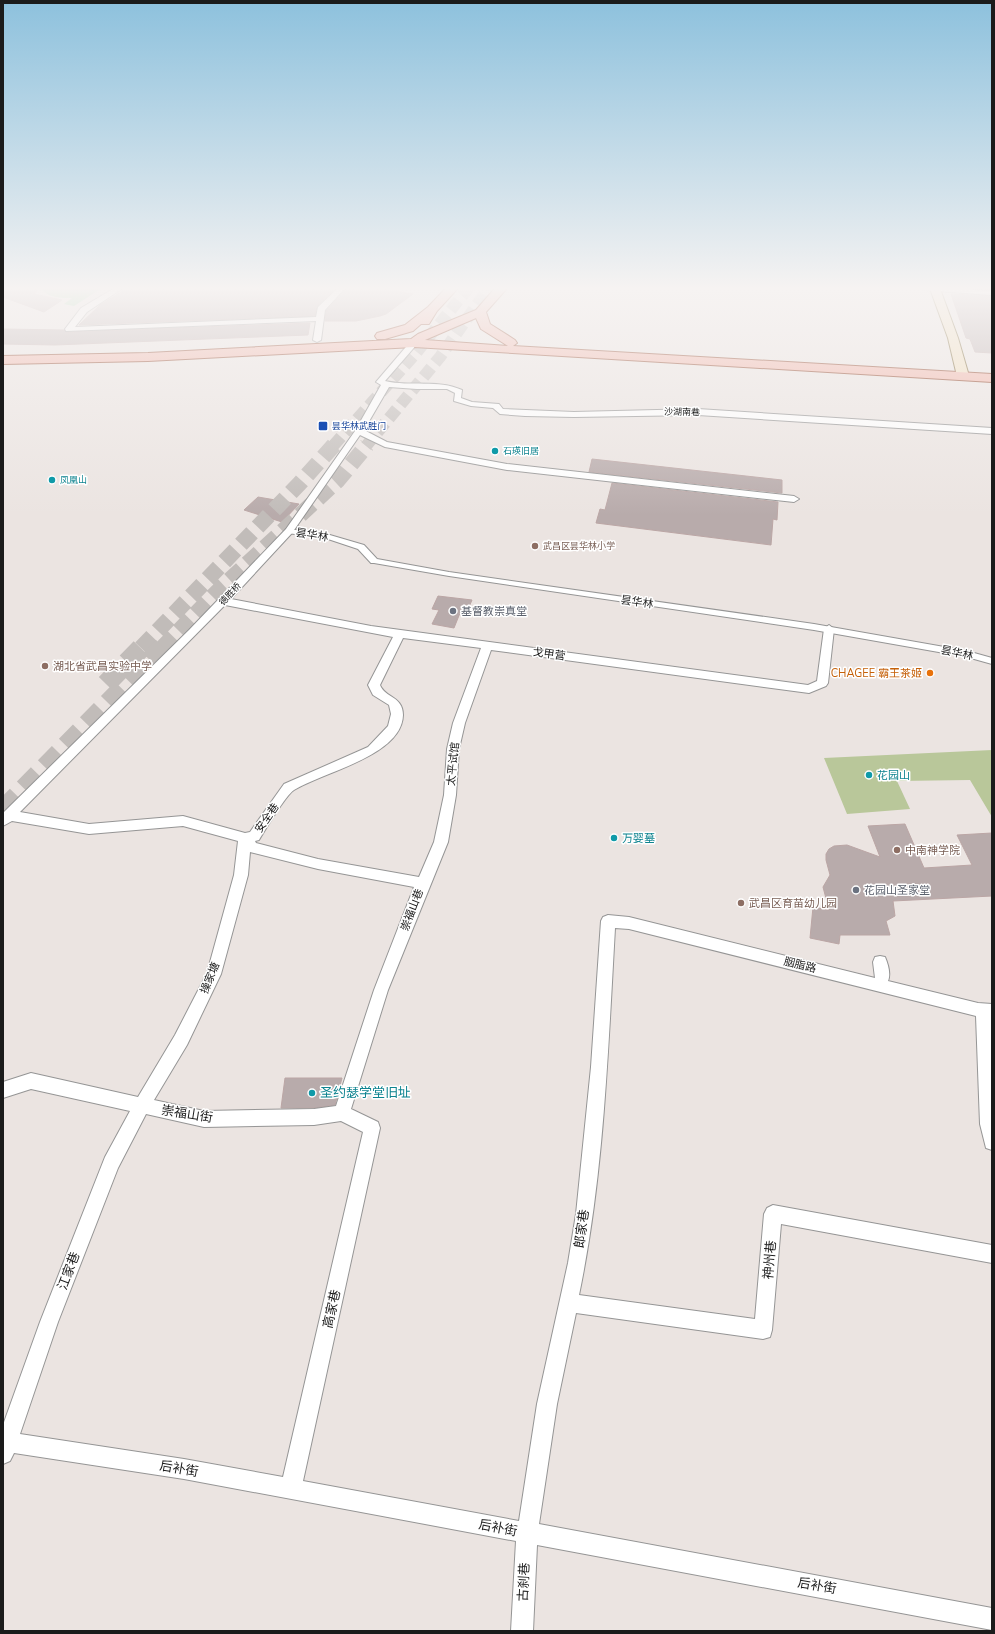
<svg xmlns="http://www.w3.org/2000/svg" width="995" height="1634" font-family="'Nunito Sans','Noto Sans SC',sans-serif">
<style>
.forest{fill:#b9c79a}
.pitch{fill:#87d397}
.building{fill:#b8abab;stroke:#bba6a5}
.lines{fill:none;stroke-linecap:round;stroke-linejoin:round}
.primary-tunnel-far2{stroke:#c1bcb9;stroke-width:12;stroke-dasharray:12 6;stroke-linecap:butt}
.primary-tunnel-far1{stroke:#c1bcb9;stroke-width:16;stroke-dasharray:16 8;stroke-linecap:butt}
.primary-tunnel{stroke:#c1bcb9;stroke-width:20;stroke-dasharray:20 10;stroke-linecap:butt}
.pedestrian-casing{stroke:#959595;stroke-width:2}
.minor-casing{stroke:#959595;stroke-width:2}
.secondary-casing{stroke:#644c0f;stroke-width:2}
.primary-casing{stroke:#832e0f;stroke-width:2}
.pedestrian{fill:#fff;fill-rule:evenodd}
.minor{fill:#fff;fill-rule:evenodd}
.secondary{fill:#f2deb9;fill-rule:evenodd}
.primary{fill:#f1aea1;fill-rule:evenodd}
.transit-dot{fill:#1a4fb4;stroke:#fff;stroke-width:1.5}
.culture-dot{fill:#0f9aa8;stroke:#fff;stroke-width:1.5}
.education-dot{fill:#8d6e63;stroke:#fff;stroke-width:1.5}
.worship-dot{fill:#6b7280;stroke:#fff;stroke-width:1.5}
.food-dot{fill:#e8710a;stroke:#fff;stroke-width:1.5}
.labels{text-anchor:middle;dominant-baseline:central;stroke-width:3;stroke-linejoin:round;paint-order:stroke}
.far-street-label{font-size:9px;fill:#1b1b1b;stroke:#fff}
.far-transit-label{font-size:9px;fill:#164399;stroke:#fff;text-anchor:start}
.far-culture-label{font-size:9px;fill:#0d838f;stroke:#fff;text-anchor:start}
.far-education-label{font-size:9px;fill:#785e54;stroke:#fff;text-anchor:start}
.street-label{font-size:11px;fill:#1b1b1b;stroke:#fff}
.worship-label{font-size:11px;fill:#5b616d;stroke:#fff;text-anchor:start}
.education-label{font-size:11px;fill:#785e54;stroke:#fff;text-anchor:start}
.food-label{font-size:11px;fill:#c56008;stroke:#fff;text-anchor:end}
.culture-label{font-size:11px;fill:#0d838f;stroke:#fff;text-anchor:start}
.near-culture-label{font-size:13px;fill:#0d838f;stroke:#fff;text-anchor:start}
.near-street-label{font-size:13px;fill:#1b1b1b;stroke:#fff}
</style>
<rect width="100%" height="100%" fill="#ebe4e1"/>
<path class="forest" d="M992,750V817L970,780L897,781L910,809L847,814L824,758Z"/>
<path class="pitch" d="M44,286H105L74,306L64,304L72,298C61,298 50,298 42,290Z"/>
<path class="building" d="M19,286H40L34,294L62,300L44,312L3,297V287L16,289Z
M131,286H326L336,288L317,306L315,316L79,325L100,305Z
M357,286H366L413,294L386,314L380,316L356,321H325L326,311L346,289L353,290Z
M955,286H992V290L955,287Z
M951,294L992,296V353L975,352L970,339L966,338Z
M310,323L308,335L55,345L3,344V329L64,330L66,332Z
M592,459L782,480V493L589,472Z
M612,483L778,502L777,520L773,519L771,545L596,523L600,509L605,510Z
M258,497L299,504L282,522L244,510Z
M438,596L472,600L466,614L460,613L454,628L432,624L439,610L432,609Z
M905,824L924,868L972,865L957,835L992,833V896L893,901L895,916L886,921L890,935H840L839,944L810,938L813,907L829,910L823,887L830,875L826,860V854L829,849L834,846L847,845L880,857L868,826Z
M285,1078H342L335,1105L314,1108H281Z"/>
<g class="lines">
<path class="primary-tunnel-far2" d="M333,446L416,353L470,286
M366,446L440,357L490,286"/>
<path class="primary-tunnel-far1" d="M141,648L300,483L334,445
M162,648L222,587L338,480L367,445"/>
<path class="primary-tunnel" d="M106,684L142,647
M3,810L163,647"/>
<defs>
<path id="pedestrian" d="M286,529L323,533L364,545L377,559L449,572L814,624L967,651L992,658V664L967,657L814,630L449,576L374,563H371L358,549L322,537L286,533Z"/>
<path id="minor" d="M118,286H126L87,312L75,327L316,317L318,307L340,286H347L325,310L321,340L317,342L313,340L316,321L66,331L65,329L81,308Z
M926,287L992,291V295L924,290L923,289Z
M411,341L418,343L385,381C410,387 438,379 462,390L461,398L472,402L499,404L503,409L574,412L698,409L992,428V434L698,415L574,417L525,416L500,414L493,408L471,406L454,401L455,393L447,389H417L389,387L364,430L387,442L507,464L794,496L799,499L794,502L507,470L385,447L360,435L292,533L231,599L371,626L808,685L817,681L824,629L829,625L834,629L828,683L826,686L809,693L491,650L465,723L459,749L456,795L448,842L388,990L351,1109L378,1122L380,1128L303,1481L519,1521L537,1404L568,1263L576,1214L591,1067L601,921L603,917L608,915L629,917L875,978L873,962L875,957L880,956L885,957C888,964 891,974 888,981L978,1003L992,1004V1150L986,1148L980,1124L976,1016L629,929L615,928C608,1050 604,1175 579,1295L755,1319L764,1214L767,1208L773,1205L992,1245V1263L781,1224L772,1330L770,1337L763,1339L576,1313L557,1404L539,1524L992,1608V1630L537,1545L533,1631H511L516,1541L184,1479L14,1453L10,1461L3,1464V1425L40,1322L105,1157L130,1111L31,1089L3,1098V1082L31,1073L138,1097L175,1035L207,973L234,875L238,841L183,826L89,834L12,821L3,826V813L189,630L286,529L355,431L381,385L376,382ZM225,605L393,637L368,685L373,695L389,705L391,714L388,726L368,747L284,784L250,832L245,833L183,816L89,824L20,812ZM403,638L481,648L453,723L447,749L444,795L434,842L419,877L318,859L256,843L255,841L259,840C265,830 286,795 294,790C323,772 402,756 403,715C403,696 385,698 380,685ZM250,852L318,869L414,887L374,990L336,1106L314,1109L204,1111L154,1100L187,1045L221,974L248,875ZM146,1114L204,1127L314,1125L341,1121L363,1132L283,1477L184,1459L20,1434L58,1322L118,1168Z"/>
<path id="secondary" d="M929,286H939L958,338L969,376L967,378L963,379L957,376L948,338Z"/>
<path id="primary" d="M448,286H460L437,311L429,324H421L413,331L385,339H377L375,336L377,333L405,325L428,307Z
M497,286H509L486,312L490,324L515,340L517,343L513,346L992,374V382L414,347L148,361L3,364V356L148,353L411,339L418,334L476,310ZM476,318L481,329L508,346L425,340Z"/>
</defs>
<use href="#pedestrian" class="pedestrian-casing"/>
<use href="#minor" class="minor-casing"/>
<use href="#secondary" class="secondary-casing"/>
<use href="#primary" class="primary-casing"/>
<use href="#pedestrian" class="pedestrian"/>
<use href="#minor" class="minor"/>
<use href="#secondary" class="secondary"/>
<use href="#primary" class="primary"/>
</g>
<linearGradient id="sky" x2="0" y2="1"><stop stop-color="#8dc1dd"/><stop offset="0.56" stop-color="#f6f3f2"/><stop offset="1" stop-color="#f6f3f2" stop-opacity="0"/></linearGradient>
<rect width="995" height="515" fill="url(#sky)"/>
<rect class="transit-dot" x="318" y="421" width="10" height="10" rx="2"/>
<g class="culture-dot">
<circle cx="495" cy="451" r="4"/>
<circle cx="52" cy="480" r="4"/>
<circle cx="869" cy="775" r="4"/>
<circle cx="614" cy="838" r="4"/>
<circle cx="312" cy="1093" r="4"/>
</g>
<g class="education-dot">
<circle cx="535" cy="546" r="4"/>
<circle cx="45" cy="666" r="4"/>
<circle cx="897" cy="850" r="4"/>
<circle cx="741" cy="903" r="4"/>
</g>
<g class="worship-dot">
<circle cx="453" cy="611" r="4"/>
<circle cx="856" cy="890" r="4"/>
</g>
<circle class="food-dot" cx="930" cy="673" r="4"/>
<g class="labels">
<g class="far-street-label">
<text transform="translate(682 412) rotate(1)">沙湖南巷</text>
<text transform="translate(230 594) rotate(-47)">德胜桥</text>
</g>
<g class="far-transit-label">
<text x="332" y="426">昙华林武胜门</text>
</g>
<g class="far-culture-label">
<text x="503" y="451">石瑛旧居</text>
<text x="60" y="480">凤凰山</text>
</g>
<g class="far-education-label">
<text x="543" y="546">武昌区昙华林小学</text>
</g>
<g class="street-label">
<text transform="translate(312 535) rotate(9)">昙华林</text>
<text transform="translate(637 602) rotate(8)">昙华林</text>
<text transform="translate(957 653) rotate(11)">昙华林</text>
<text transform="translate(549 654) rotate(8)">戈甲营</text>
<text transform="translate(453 764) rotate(-84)">太平试馆</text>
<text transform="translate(267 818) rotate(-55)">安全巷</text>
<text transform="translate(412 910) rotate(-69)">崇福山巷</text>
<text transform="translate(800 965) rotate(14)">胭脂路</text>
<text transform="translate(210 978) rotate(-68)">操家塘</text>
</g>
<g class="worship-label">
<text x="461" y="611">基督教崇真堂</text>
<text x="864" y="890">花园山圣家堂</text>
</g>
<g class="education-label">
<text x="53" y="666">湖北省武昌实验中学</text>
<text x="905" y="850">中南神学院</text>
<text x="749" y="903">武昌区育苗幼儿园</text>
</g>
<g class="food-label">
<text x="922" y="673">CHAGEE 霸王茶姬</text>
</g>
<g class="culture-label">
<text x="877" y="775">花园山</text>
<text x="622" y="838">万婴墓</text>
</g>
<g class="near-culture-label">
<text x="320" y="1093">圣约瑟学堂旧址</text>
</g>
<g class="near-street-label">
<text transform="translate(187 1114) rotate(9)">崇福山街</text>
<text transform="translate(582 1229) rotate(-82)">郎家巷</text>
<text transform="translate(770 1260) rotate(-85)">神州巷</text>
<text transform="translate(69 1271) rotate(-69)">江家巷</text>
<text transform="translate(332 1309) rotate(-77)">高家巷</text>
<text transform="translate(179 1469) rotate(10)">后补街</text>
<text transform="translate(498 1528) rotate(11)">后补街</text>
<text transform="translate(524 1582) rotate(-87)">古刹巷</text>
<text transform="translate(817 1586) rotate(10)">后补街</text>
</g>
</g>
<rect width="995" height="1634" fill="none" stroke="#1b1b1b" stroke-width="8"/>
</svg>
